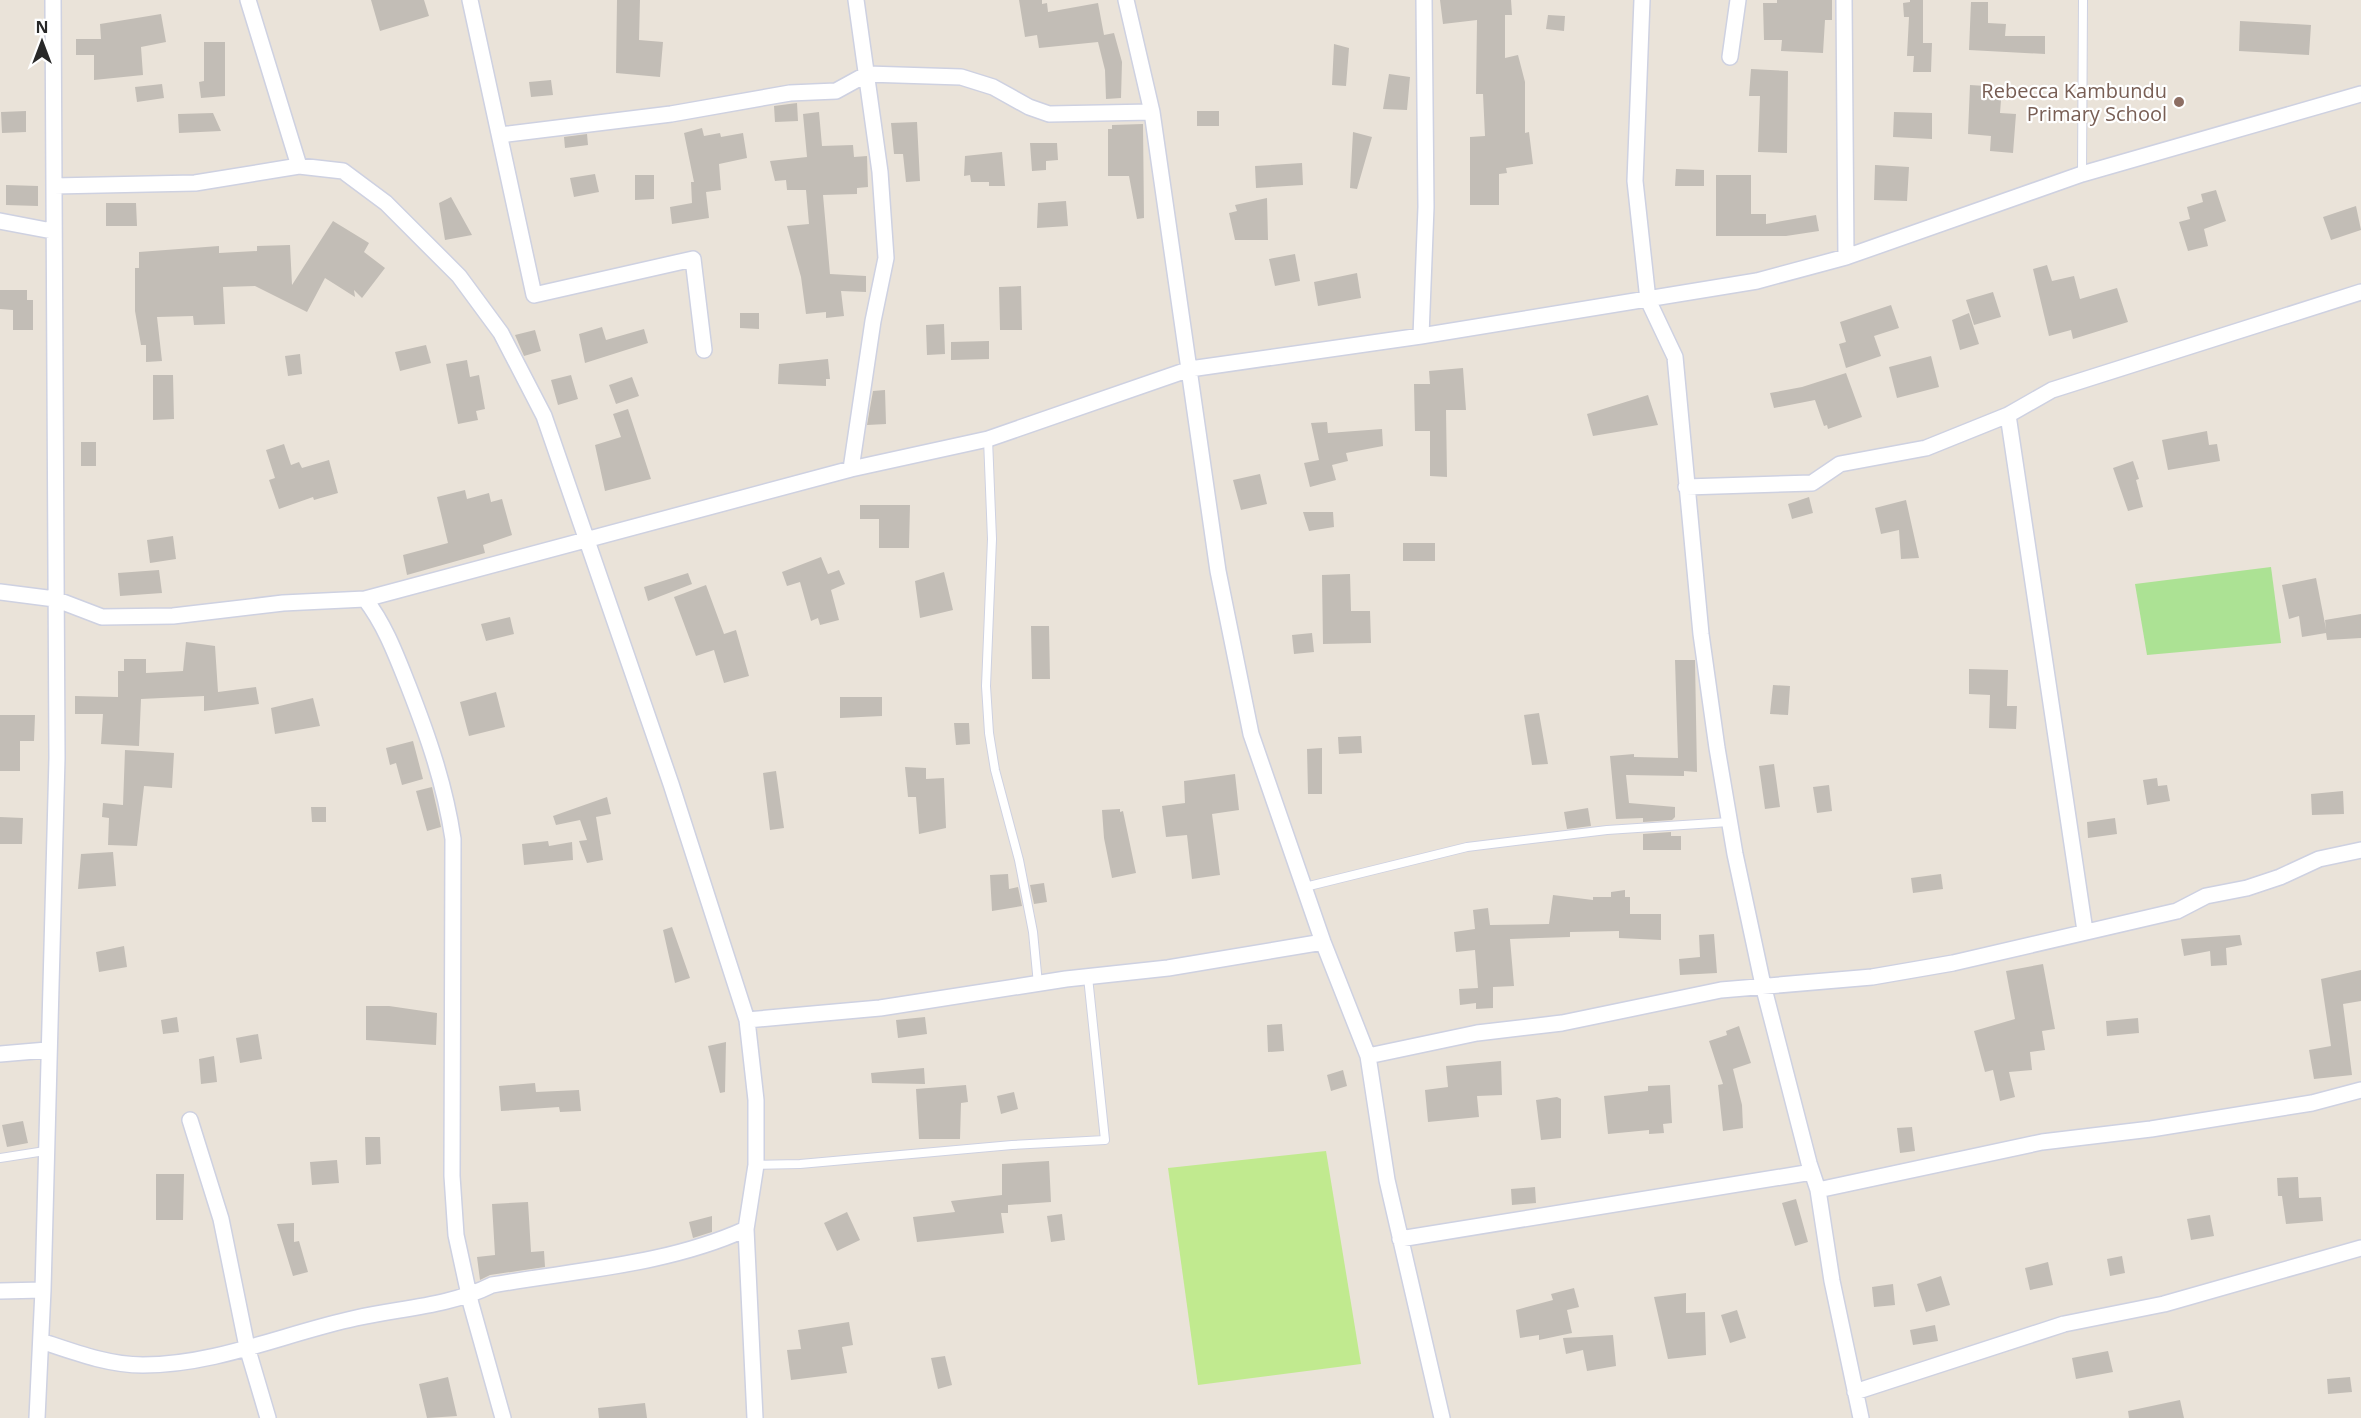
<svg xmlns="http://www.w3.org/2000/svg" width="2361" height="1418" font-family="'Open Sans',sans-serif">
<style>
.green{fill:#ace294}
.pitch{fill:#c1ea8f}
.building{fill:#c2bdb6}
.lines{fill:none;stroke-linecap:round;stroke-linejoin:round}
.service-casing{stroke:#ced1e1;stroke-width:10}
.minor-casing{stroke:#ced1e1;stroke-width:18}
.service{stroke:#fff;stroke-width:8}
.minor{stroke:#fff;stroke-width:15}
.education-dot{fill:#8d6e63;stroke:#fff;stroke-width:2}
.labels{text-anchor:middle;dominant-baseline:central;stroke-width:4.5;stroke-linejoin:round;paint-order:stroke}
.education-label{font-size:20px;fill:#785e54;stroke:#fff;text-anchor:end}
</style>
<rect width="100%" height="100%" fill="#eae3d9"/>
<path class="green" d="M2271,567L2281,643L2147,655L2135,584Z"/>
<path class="pitch" d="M1326,1151L1361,1364L1198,1385L1168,1168Z"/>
<path class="building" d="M371,0H424L429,16L380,31Z
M617,0H640L639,40L663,42L660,77L616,73Z
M1019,0H1042V4L1047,3L1048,12L1098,3L1104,35L1114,33L1122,62L1121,98L1106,99L1105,70L1098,42L1039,48L1037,35L1025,37Z
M1440,0H1511L1512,15H1505V58L1518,55L1525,82V133L1529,132L1533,164L1506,168L1507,173L1499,174V205H1470V137L1485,136L1483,94H1476L1477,20L1443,24Z
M1777,0H1832V20H1825L1823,53L1781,51L1782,40H1764L1763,3H1777Z
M1910,0H1923V43H1932L1931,72H1913L1914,56H1907L1909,17H1904L1903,3L1910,2Z
M1971,2H1988V23L2006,24L2005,36H2045V54L1969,50Z
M161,14L166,42L141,47L143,75L94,80V55H76V39H101L100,24Z
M1548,15L1565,16L1564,31L1546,29Z
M2240,21L2311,25L2309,55L2239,51Z
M204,42H225V96L201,98L199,82L204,81Z
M1334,44L1349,48L1346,86L1332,85Z
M1751,69L1788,71L1787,153L1758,152L1760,96H1749Z
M1389,74L1410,77L1407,110L1383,109Z
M551,80L553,95L531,97L529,82Z
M162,84L164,98L137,102L135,87Z
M1970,85L2002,87L2000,113L2016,114L2013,153L1990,151L1991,136L1968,134Z
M797,103L798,121L775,122L774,106Z
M26,111V132L2,133L1,112Z
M1197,111H1219V126H1197Z
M819,112L822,146L853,145L854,157L867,156L868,187L857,188V194L823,195L830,274L866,276V292L841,291L844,316L826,318V312L806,314L801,277L787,226L809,224L806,190H787L786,180L775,181L770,161L807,157L803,114Z
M1894,112L1932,113V139L1893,137Z
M213,113L221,131L179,133L178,114Z
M917,122L920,181L906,182L903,154H894L891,123Z
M1143,124L1144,218L1137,219L1129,176H1108V129H1112V125Z
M702,128L704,136L720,133L721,137L743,133L747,158L719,164L721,190L706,192L709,218L672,224L670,207L692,203L691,182H694L684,133Z
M1353,132L1372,137L1357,189L1350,188Z
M587,134L588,145L565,148L564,137Z
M1030,143H1057L1058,160L1046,161V170L1032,171Z
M1002,152L1005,186H989V182H971L970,175L964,176L965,156Z
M1302,163L1303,185L1256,188L1255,166Z
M1875,165L1909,167L1907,201L1874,200Z
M1676,169L1704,170V186H1675Z
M595,174L599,192L574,197L570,178Z
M635,175H654V199L635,200Z
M1716,175H1751V214H1766V224L1816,215L1819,231L1786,236H1716Z
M6,185L38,186V206L6,205Z
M2216,190L2226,221L2204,229L2208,246L2188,251L2179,222L2190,219L2187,207L2203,202L2201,194Z
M451,197L472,235L445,240L439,203Z
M1267,198L1268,240H1235L1229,213L1237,211L1235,205Z
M1066,201L1068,226L1037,228L1038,203Z
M106,203H136L137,226H106Z
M2356,206L2361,230L2331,240L2323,217Z
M333,221L369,243L364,252L385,268L362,298L354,290L355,297L325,278L307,312L255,286L223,287L225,324L194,325L193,316L157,317L162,361L146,362V345H141L135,311V268H139V252L219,246V253L257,251V246L290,245L292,285Z
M1295,254L1300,281L1275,286L1269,259Z
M2047,265L2052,281L2074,276L2080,299L2117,288L2128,322L2073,339L2071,330L2049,336L2033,269Z
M1357,273L1361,298L1318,306L1314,282Z
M1021,286L1022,330H1000L999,287Z
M0,290H27V300H33V330H13V310L0,309Z
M1993,292L2001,317L1974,325L1966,300Z
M1891,305L1899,328L1874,336L1881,356L1846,368L1839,344L1846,342L1840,322Z
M740,313H759V329L740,328Z
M1969,313L1979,344L1960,350L1952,320Z
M944,324L945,354L927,355L926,325Z
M602,327L606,340L644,329L648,343L585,363L579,334Z
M535,330L541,351L524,356L515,335Z
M989,341V359L951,360V342Z
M426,345L431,363L400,371L395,352Z
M300,354L302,374L288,376L285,356Z
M1931,356L1939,387L1897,398L1889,367Z
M828,359L830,379H826V386L778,384L779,364Z
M467,360L470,377L479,375L485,409L476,411L478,420L458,424L446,364Z
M1463,368L1466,410H1446L1447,477L1430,476V431H1415L1414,384H1430L1429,371Z
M1846,373L1862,417L1828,429L1827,425L1824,426L1815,400L1774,408L1770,393L1802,387Z
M153,375H173L174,419L153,420Z
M571,375L578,399L558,405L551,380Z
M632,377L639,396L616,404L609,385Z
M885,390L886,424L867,425L873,391Z
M1648,395L1658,425L1593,436L1587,414Z
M628,409L651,479L605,491L595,445L621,437L613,414Z
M1327,422L1328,433L1382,429L1383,446L1346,453L1348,461L1332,465L1336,480L1310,487L1304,463L1319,460L1311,423Z
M2207,431L2209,445L2217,444L2220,461L2168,470L2162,440Z
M81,442H96V466H81Z
M284,444L291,465L299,462L302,468L329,460L338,493L314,500L313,497L279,509L269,480L275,478L266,450Z
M2133,461L2139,479L2136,480L2143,507L2128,511L2113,468Z
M1260,474L1267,504L1241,510L1233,480Z
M465,490L467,499L489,493L491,502L502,499L512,535L483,545L485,553L407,575L403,555L448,543L437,497Z
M1809,497L1813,513L1792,519L1788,504Z
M1906,500L1919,558L1901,559L1899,530L1881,534L1875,508Z
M860,505H910L909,548H879V519H860Z
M1303,512H1333L1334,527L1309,531Z
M173,536L176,559L150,563L147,540Z
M1403,543H1435V561H1403Z
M821,557L828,574L839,570L845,584L831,590L839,620L820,625L818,618L811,621L800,582L787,586L782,572Z
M159,570L162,593L120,596L118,573Z
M944,572L953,610L920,618L915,581Z
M688,573L692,584L648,601L644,587Z
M1350,574L1351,611H1370L1371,643L1323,644L1322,575Z
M2316,578L2326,629L2325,620L2361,614V638L2327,640L2326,633L2302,637L2299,616L2289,619L2282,585Z
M706,585L724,634L736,630L749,676L724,683L714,650L696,656L674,597Z
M510,617L514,634L486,641L481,624Z
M1031,626H1049L1050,679H1032Z
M1312,633L1314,652L1294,654L1292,635Z
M186,642L215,646L218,692L256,687L259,704L204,711V696L141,699L139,746L101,744L103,714H75V696L118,697V671H124V659H146V673L183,671Z
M1675,660H1695L1697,772L1684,771V776L1626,775L1629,803L1675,807V817L1672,820L1643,822V818L1616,819L1610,756L1634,754V757L1678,758Z
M1969,669L2008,670L2007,706H2017L2016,729L1989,728L1990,695L1969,694Z
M1773,685L1790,686L1788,715L1770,714Z
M496,692L505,727L469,736L460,702Z
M840,697H882V716L840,718Z
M313,698L320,726L275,734L271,708Z
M1539,713L1548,764L1532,765L1524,715Z
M0,715H35L34,741H20V771H0Z
M954,723H969L970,744L956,745Z
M1361,736L1362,753L1339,754L1338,737Z
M413,741L423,779L402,785L396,763L390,765L386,748Z
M1322,748V794H1308L1307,749Z
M125,750L174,753L172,788L144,786L137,846L108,845L109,818L102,817L103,803L123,805Z
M1774,764L1780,807L1765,809L1759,766Z
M905,767L926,768V779L944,778L946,828L919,834L916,797H908Z
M776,771L784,828L770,830L763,773Z
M1235,774L1239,810L1212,814L1220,875L1192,879L1187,835L1166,837L1162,806L1185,803L1184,781Z
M2157,778L2158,786L2167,785L2170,801L2147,805L2143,780Z
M1829,785L1832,811L1817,813L1813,787Z
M432,787L441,827L427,831L416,791Z
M2343,791L2344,814L2312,815L2311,794Z
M607,797L611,814L596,817L603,860L587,863L579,841L587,840L580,820L556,825L553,816Z
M311,807H326V822H312Z
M1588,808L1591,826L1567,829L1564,812Z
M1120,809V812L1123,811L1136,873L1112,878L1104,838L1102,810Z
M0,817L23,818L22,844H0Z
M2115,818L2117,834L2088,838L2087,822Z
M1671,832V836H1681V850H1643V834Z
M548,841L549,846L572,842L573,860L524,865L522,844Z
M113,852L116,886L78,889L81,854Z
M1008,874L1009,889L1018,887L1022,906L992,911L990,875Z
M1941,874L1943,889L1913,893L1911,878Z
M1044,883L1047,902L1034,904L1030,885Z
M1625,890V897H1630V914H1661V940L1619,938V931L1570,932V937L1510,939L1514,986L1493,987V1008L1476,1009V1003L1460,1005L1459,989L1478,988L1475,950L1456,952L1454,932L1475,929L1473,910L1488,908L1490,925L1549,924L1553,895L1593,900V897H1611V892Z
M672,927L690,978L675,983L663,930Z
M1714,934L1717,973L1680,975L1679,959L1700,957L1699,935Z
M2240,935L2242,945L2226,948L2227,965L2211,966L2210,951L2184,956L2181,939Z
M124,946L127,967L99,972L96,952Z
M2043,964L2055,1029L2042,1031L2045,1050L2030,1052L2032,1070L2009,1072L2015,1097L2000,1101L1993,1070L1985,1072L1974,1031L2015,1019L2006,971Z
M2361,970V1001L2343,1004L2352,1075L2314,1079L2309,1050L2331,1046L2321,979Z
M366,1006H389L437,1013L436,1045L366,1040Z
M177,1017L179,1032L163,1034L161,1020Z
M925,1017L927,1034L898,1038L896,1020Z
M2138,1018L2139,1033L2107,1036L2106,1021Z
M1282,1024L1284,1051L1268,1052L1267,1025Z
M1739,1026L1751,1063L1733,1069L1742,1105L1743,1128L1723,1131L1718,1085L1723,1084L1709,1041L1727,1035L1726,1031Z
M258,1034L262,1059L240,1063L236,1038Z
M726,1042L725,1092L720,1093L708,1046Z
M214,1056L217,1082L201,1084L199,1059Z
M1501,1061L1502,1095L1477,1096L1479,1117L1428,1122L1425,1090L1448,1087L1446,1066Z
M924,1068L925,1084L872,1083L871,1073Z
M1343,1070L1347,1086L1331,1091L1327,1075Z
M535,1083L536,1092L579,1090L581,1111L560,1112L559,1107L501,1111L499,1086Z
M966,1085L968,1102L961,1103L960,1139H919L916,1089Z
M1670,1085L1672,1123L1663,1124L1664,1133L1649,1134V1130L1608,1134L1604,1096L1648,1091V1086Z
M1014,1092L1018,1109L1001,1114L997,1096Z
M1557,1097L1561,1099V1138L1541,1140L1536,1100Z
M23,1121L28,1143L7,1147L2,1125Z
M1912,1127L1915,1151L1900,1153L1897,1128Z
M365,1137H380L381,1164L366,1165Z
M337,1160L339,1183L312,1185L310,1162Z
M1049,1161L1051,1202L1008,1205V1213H1001L1004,1233L917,1242L913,1217L955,1212L951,1201L1002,1195V1164Z
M156,1174H184L183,1220H156Z
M2298,1177L2299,1198L2321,1197L2323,1221L2286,1224L2282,1196H2278L2277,1178Z
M1535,1187L1536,1203L1512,1205L1511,1189Z
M1796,1199L1808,1242L1795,1246L1782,1203Z
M528,1202L531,1252L544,1251L545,1267L490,1275L480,1280L477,1257L495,1255L492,1204Z
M847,1212L860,1240L837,1251L824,1223Z
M1062,1214L1065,1240L1051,1242L1047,1216Z
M2210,1215L2214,1236L2191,1240L2187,1219Z
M712,1216V1232L693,1238L689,1222Z
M294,1223V1242L299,1241L308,1272L293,1276L277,1224Z
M2122,1256L2125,1273L2110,1276L2107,1259Z
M2048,1262L2053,1285L2030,1290L2025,1268Z
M1941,1276L1950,1305L1926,1312L1917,1284Z
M1893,1284L1895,1305L1874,1307L1872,1287Z
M1574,1288L1579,1307L1567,1310L1572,1333L1539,1340V1335L1520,1338L1516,1310L1553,1300L1551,1294Z
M1686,1293V1313L1705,1312L1706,1355L1668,1359L1654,1297Z
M1737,1310L1746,1338L1730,1343L1721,1315Z
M849,1322L853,1345L842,1347L847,1373L791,1380L787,1350L801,1349L798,1330Z
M1935,1325L1938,1341L1913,1345L1910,1330Z
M1613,1335L1616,1366L1587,1371L1583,1350L1566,1354L1563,1338Z
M2108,1351L2113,1372L2076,1379L2072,1358Z
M945,1356L952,1385L938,1389L931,1358Z
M448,1377L457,1416L427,1418L419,1384Z
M2350,1377L2352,1392L2328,1394L2327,1379Z
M2180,1400L2184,1418H2129L2128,1411Z
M645,1403L647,1418H599L598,1408Z"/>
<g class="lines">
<defs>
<path id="service" d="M2082,174L2083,0
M988,439L992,539L986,686L989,733L995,770L1019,860L1033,932L1038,984
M1305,887L1467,847L1607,830L1729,822
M0,1158L45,1151
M756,1165L800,1164L1012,1145L1105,1140L1088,977"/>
<path id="minor" d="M248,0L299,166
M470,0L534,295L693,259L704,350
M1126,0L1152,112L1218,571L1251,734L1323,942L1368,1056L1387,1180L1442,1418
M1642,0L1635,181L1648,300L1675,357L1701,634L1717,748L1735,854L1763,985L1809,1163L1818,1190L1832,1281L1861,1418
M1844,0L1846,257
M1730,57L1738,0
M500,135L671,114L790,93L836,91L867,74L961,77L993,87L1029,107L1049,114L1152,112
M54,186L195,183L299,166L343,171L386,203L459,276L501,333L544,416L671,784L747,1020L756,1100V1165L746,1229L755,1418
M0,221L52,231
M1421,336L1426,207L1424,0
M2008,415L2085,931
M851,469L873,321L886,258L880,172L856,0
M1686,487L1812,483L1840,464L1926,448L2008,415L2052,390L2361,292
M0,592L55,599L102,617L173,616L283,603L365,599L851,469L988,439L1190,369L1421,336L1757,281L1846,257L2082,174L2361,94
M365,599C385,625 396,655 408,685C428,736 445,785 453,839L452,1176L456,1235L471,1304L503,1418
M747,1020L880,1008L1066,979L1168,968L1323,942
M0,1054L47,1050
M1368,1056L1477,1033L1562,1023L1721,990L1872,977L1953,963L2177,911L2206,896L2247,888L2280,877L2319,859L2361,850
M190,1120L221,1219L247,1347L268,1418
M1818,1190L2042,1142L2151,1129L2312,1103L2361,1090
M1400,1239L1812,1172
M0,1291L43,1290
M41,1341C74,1352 108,1365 143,1365C216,1365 286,1333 356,1318C401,1308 450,1306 492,1285C577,1270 667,1265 746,1229
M1855,1392L2064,1324L2164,1304L2361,1248
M37,1418L43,1290L57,758L53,0"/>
</defs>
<use href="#service" class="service-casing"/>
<use href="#minor" class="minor-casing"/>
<use href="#service" class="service"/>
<use href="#minor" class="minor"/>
</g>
<circle class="education-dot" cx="2179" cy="102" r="6"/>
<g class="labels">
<g class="education-label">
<text x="2167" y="90">Rebecca Kambundu<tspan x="2167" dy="23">Primary School</tspan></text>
</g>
</g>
<g transform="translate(42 42)" stroke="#ffffff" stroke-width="4.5" paint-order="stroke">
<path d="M0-4.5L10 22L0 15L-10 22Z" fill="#282828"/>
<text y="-9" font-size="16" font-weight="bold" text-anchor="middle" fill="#282828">N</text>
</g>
</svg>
